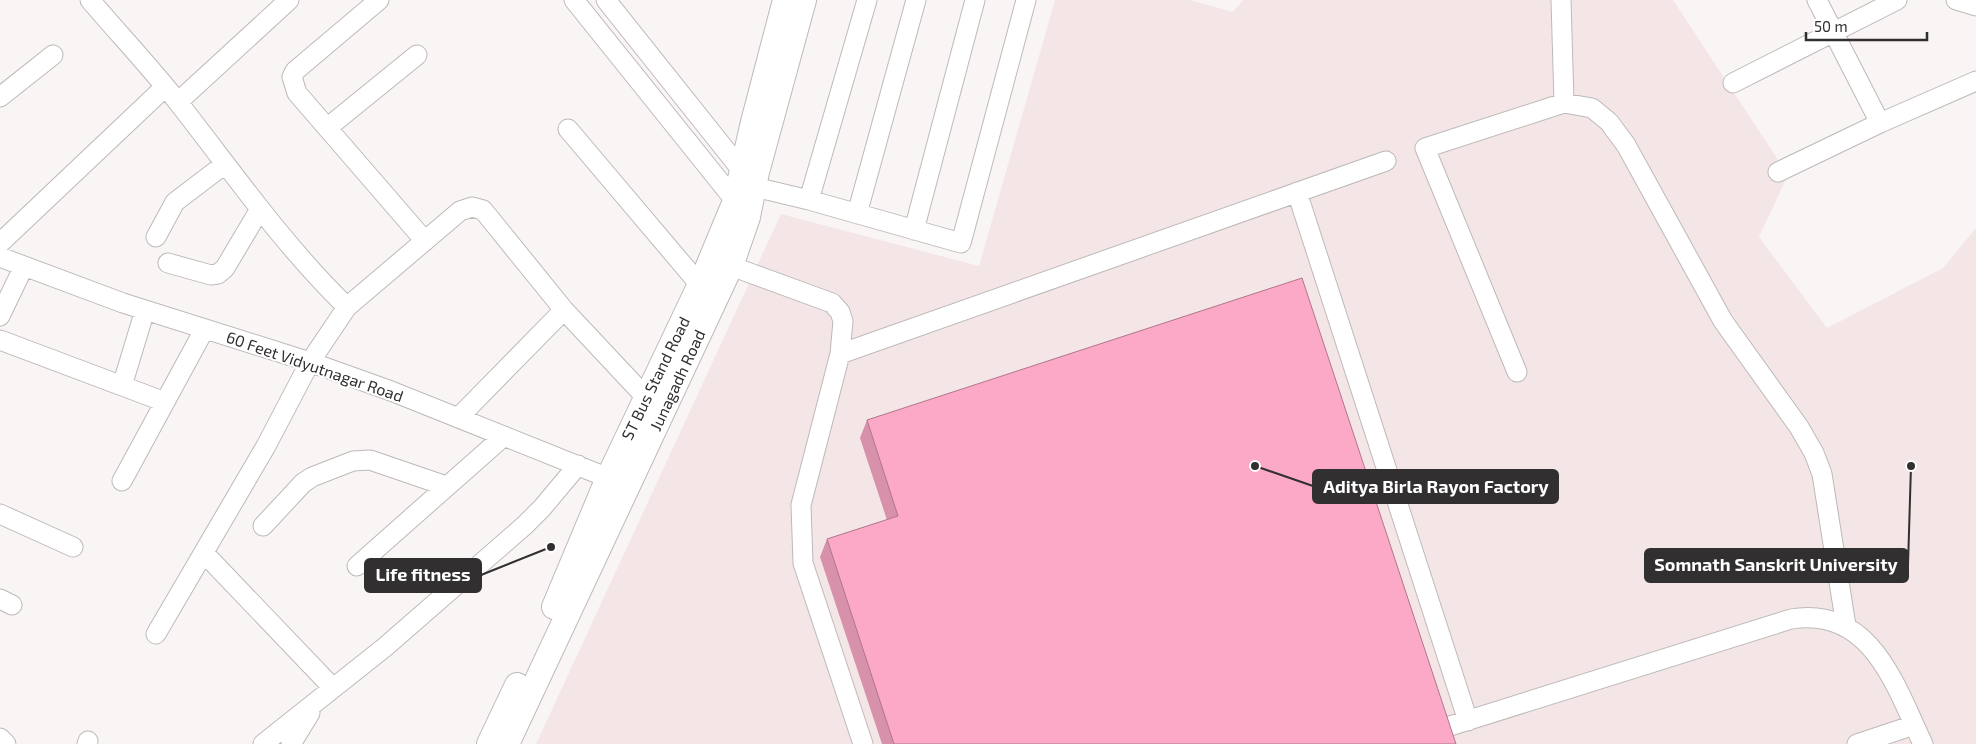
<svg xmlns="http://www.w3.org/2000/svg" width="1976" height="744" font-family="'Exo 2',sans-serif">
<style>
.built{fill:#f4e6e6}
.lines{fill:none;stroke-linecap:round;stroke-linejoin:round}
.minor-casing{stroke:#beb9b9;stroke-width:21}
.major-casing{stroke:#beb9b9;stroke-width:26}
.minor{stroke:#fff;stroke-width:19}
.major{stroke:#fff;stroke-width:24}
.wall{fill:#d891ab}
.building{fill:#fba9c7;stroke:#b0768b}
.labels{text-anchor:middle;dominant-baseline:central;stroke-width:4;stroke-linejoin:round;paint-order:stroke}
.street-label{font-size:16px;fill:#312f2f;stroke:#fff}
.leader{fill:none;stroke:#312f2f;stroke-width:2}
.callout-dot{fill:#312f2f;stroke:#fff;stroke-width:2}
.callout{fill:#312f2f;stroke:#312f2f;stroke-width:2}
.callout-label{font-size:18px;text-anchor:middle;font-weight:bold;fill:#fff}
</style>
<rect width="100%" height="100%" fill="#faf5f5"/>
<path class="built" d="M1055,0H1190L1233,12L1243,0H1673L1788,175L1759,237L1827,328L1943,268L1976,228V744H536L781,214L979,266Z"/>
<g class="lines">
<defs>
<path id="minor" d="M90,0C119,34 150,67 177,101C232,171 283,245 347,307
M379,0L295,71L292,77L297,93L425,241
M574,0L741,208
M606,0L755,187L809,200L961,243L1026,0
M1561,0L1564,103
M1817,0L1880,123
M1956,0L1976,6
M1733,83L1897,0
M0,97L53,55
M178,102L289,0
M327,128L417,55
M568,129L700,285
M1778,172L1880,123L1976,81
M1297,192L1468,721
M809,200L867,0
M857,214L916,0
M914,230L975,0
M156,237L175,202L225,164
M0,243L165,87
M0,257L123,303L310,362L391,391L621,483
M168,263L211,275L218,274L225,268L260,209
M731,266L832,303L840,312L843,321L840,354L801,505L803,563L863,744
M0,316L24,266
M0,340L165,402
M840,354L1386,161
M1517,372L1425,148L1564,103L1592,108L1609,122L1626,145L1723,321L1799,427L1814,453L1822,474L1846,626
M122,386L145,310
M458,418L564,310
M122,481L204,330
M0,514L73,547
M263,526L303,483L312,477L353,461L370,460L446,486
M204,553L333,688
M357,566L504,436
M0,599L12,605
M156,634L266,446L310,362L347,307L460,211L472,207L483,210L564,310L654,406
M1450,726L1791,619C1871,606 1895,685 1923,744
M0,738L6,744
M87,744L88,741
M263,744L385,647L525,525L542,508L578,465
M291,744L310,713
M1857,744L1914,725"/>
<path id="major" d="M554,607L608,478L703,278L735,201L753,122L785,0
M489,744L517,685
M507,744L731,266L748,217L757,172L804,0"/>
</defs>
<use href="#minor" class="minor-casing"/>
<use href="#major" class="major-casing"/>
<use href="#minor" class="minor"/>
<use href="#major" class="major"/>
</g>
<path class="wall" d="M867,420L1456,744H882L820,557L827,539L887,520L860,438Z"/>
<path class="building" d="M1302,278L1456,744H894L827,539L898,516L867,420Z"/>
<g class="labels">
<g class="street-label">
<text transform="translate(315 366) rotate(19)">60 Feet Vidyutnagar Road</text>
<text transform="translate(655 378) rotate(-64)">ST Bus Stand Road</text>
<text transform="translate(677 380) rotate(-65)">Junagadh Road</text>
</g>
</g>
<path class="leader" d="M1255 466L1313 486M1911 466L1908 565M551 547L481 575"/>
<g class="callout-dot">
<circle cx="1255" cy="466" r="5"/>
<circle cx="1911" cy="466" r="5"/>
<circle cx="551" cy="547" r="5"/>
</g>
<g class="callout">
<rect x="1313" y="470" width="245" height="33" rx="5"/>
<rect x="1645" y="549" width="263" height="33" rx="5"/>
<rect x="365" y="559" width="116" height="33" rx="5"/>
</g>
<g class="callout-label">
<text x="1436" y="493">Aditya Birla Rayon Factory</text>
<text x="1776" y="571">Somnath Sanskrit University</text>
<text x="423" y="581">Life fitness</text>
</g>
<path d="M1806 32v8h121v-8" fill="none" stroke="#312f2f" stroke-width="2.5"/>
<text x="1814" y="32" font-size="15" fill="#312f2f" stroke="#ffffff" stroke-width="4" paint-order="stroke">50 m</text>
</svg>
